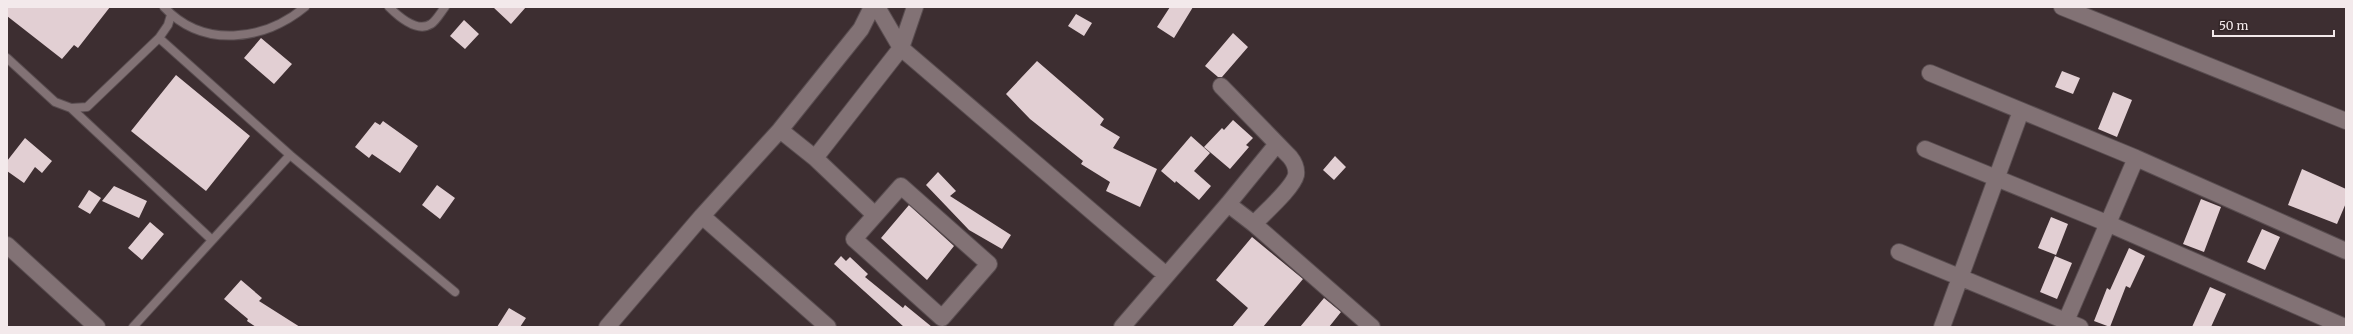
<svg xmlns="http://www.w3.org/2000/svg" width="2353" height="334" font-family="Merriweather,serif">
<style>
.building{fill:#e2cfd3}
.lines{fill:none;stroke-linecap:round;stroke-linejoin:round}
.service-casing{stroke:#594d50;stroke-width:10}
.minor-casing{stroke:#594d50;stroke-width:18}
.service{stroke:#827275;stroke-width:8}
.minor{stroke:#827275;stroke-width:16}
</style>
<rect width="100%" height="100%" fill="#3d2e31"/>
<path class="building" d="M7,7H110L78,48L74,45L62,59L7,16Z
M493,7H526L511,24Z
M1170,7H1193L1174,38L1157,27Z
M1076,14L1092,23L1084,36L1068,26Z
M464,20L479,34L465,49L450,36Z
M1233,33L1248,47L1222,77H1218L1205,66Z
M261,38L292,64L274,84L244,58Z
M1037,61L1104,119L1100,125L1120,137L1113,148L1157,169L1140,207L1106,191L1110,182L1081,164L1083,161L1030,119L1006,94Z
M2062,71L2080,78L2073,94L2055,87Z
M176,75L250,136L206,191L131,131Z
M2113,92L2132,100L2117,137L2098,129Z
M1233,120L1253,138L1246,145L1249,147L1230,169L1204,147L1222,128L1224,130Z
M383,121L418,146L400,173L372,154L369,158L355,147L375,122L380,125Z
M1191,136L1210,153L1194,171L1211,186L1199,200L1176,181L1175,183L1161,171Z
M25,138L52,161L42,173L35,167L24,183L7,171V161Z
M1335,156L1346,167L1334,180L1323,170Z
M2302,169L2346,189V203L2337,224L2288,205Z
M938,172L956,191L950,196L1011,235L1002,249L969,230L926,185Z
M437,185L455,198L440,219L422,205Z
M114,186L147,201L139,218L102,201Z
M89,190L101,198L90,214L78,207Z
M2201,199L2221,207L2204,252L2183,244Z
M909,205L954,246L927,280L881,238Z
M2051,217L2068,224L2056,255L2038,248Z
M150,222L164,234L142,260L128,248Z
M2262,229L2280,237L2265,270L2247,262Z
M1252,237L1303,279L1263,327H1232L1248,308L1216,280Z
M2129,248L2145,256L2130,288L2126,286L2110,327L2094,321L2107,288L2110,290Z
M841,256L846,261L850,257L868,274L865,277L903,308L905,305L932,327H904L834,264Z
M2055,256L2072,263L2057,299L2040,292Z
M241,280L262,298L259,301L300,327H256L247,321L248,319L224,299Z
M2210,287L2226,294L2211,327H2192Z
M1324,298L1341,312L1329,327H1300Z
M509,308L526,318L520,327H497Z"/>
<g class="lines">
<defs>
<path id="service" d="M164,7C203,49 264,41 305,7
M389,7C398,16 417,33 431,24C436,21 441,12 445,7
M159,38L290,155L455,292
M7,58L55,102L71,108L87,107L159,38L168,25L171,15
M71,108L212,240
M133,327L290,155"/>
<path id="minor" d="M877,7L901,48L1166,275
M2062,7L2346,121
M1930,73L2136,158L2346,251
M1221,86L1290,157C1294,162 1297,168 1296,175C1293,188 1264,213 1254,224
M780,130L815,158
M1925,149L2109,224L2345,327
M901,186L989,264L942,318L854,239Z
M1228,204L1254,224L1372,327
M875,215L815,158L901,48L915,7
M702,216L828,327
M7,245L97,327
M1899,252L2080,327
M2066,321L2136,158
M607,327L702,216L780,130L861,29L872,7
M1122,327L1228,204L1277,144
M1942,327L2021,111"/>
</defs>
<use href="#service" class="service-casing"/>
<use href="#minor" class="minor-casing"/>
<use href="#service" class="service"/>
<use href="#minor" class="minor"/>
</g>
<rect width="2353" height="334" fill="none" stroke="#f3e9eb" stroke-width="16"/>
<path d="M2213 30v6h121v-6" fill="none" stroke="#f3e9eb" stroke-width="2"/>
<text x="2219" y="30" font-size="12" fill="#f3e9eb" stroke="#322527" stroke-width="3" paint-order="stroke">50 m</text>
</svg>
